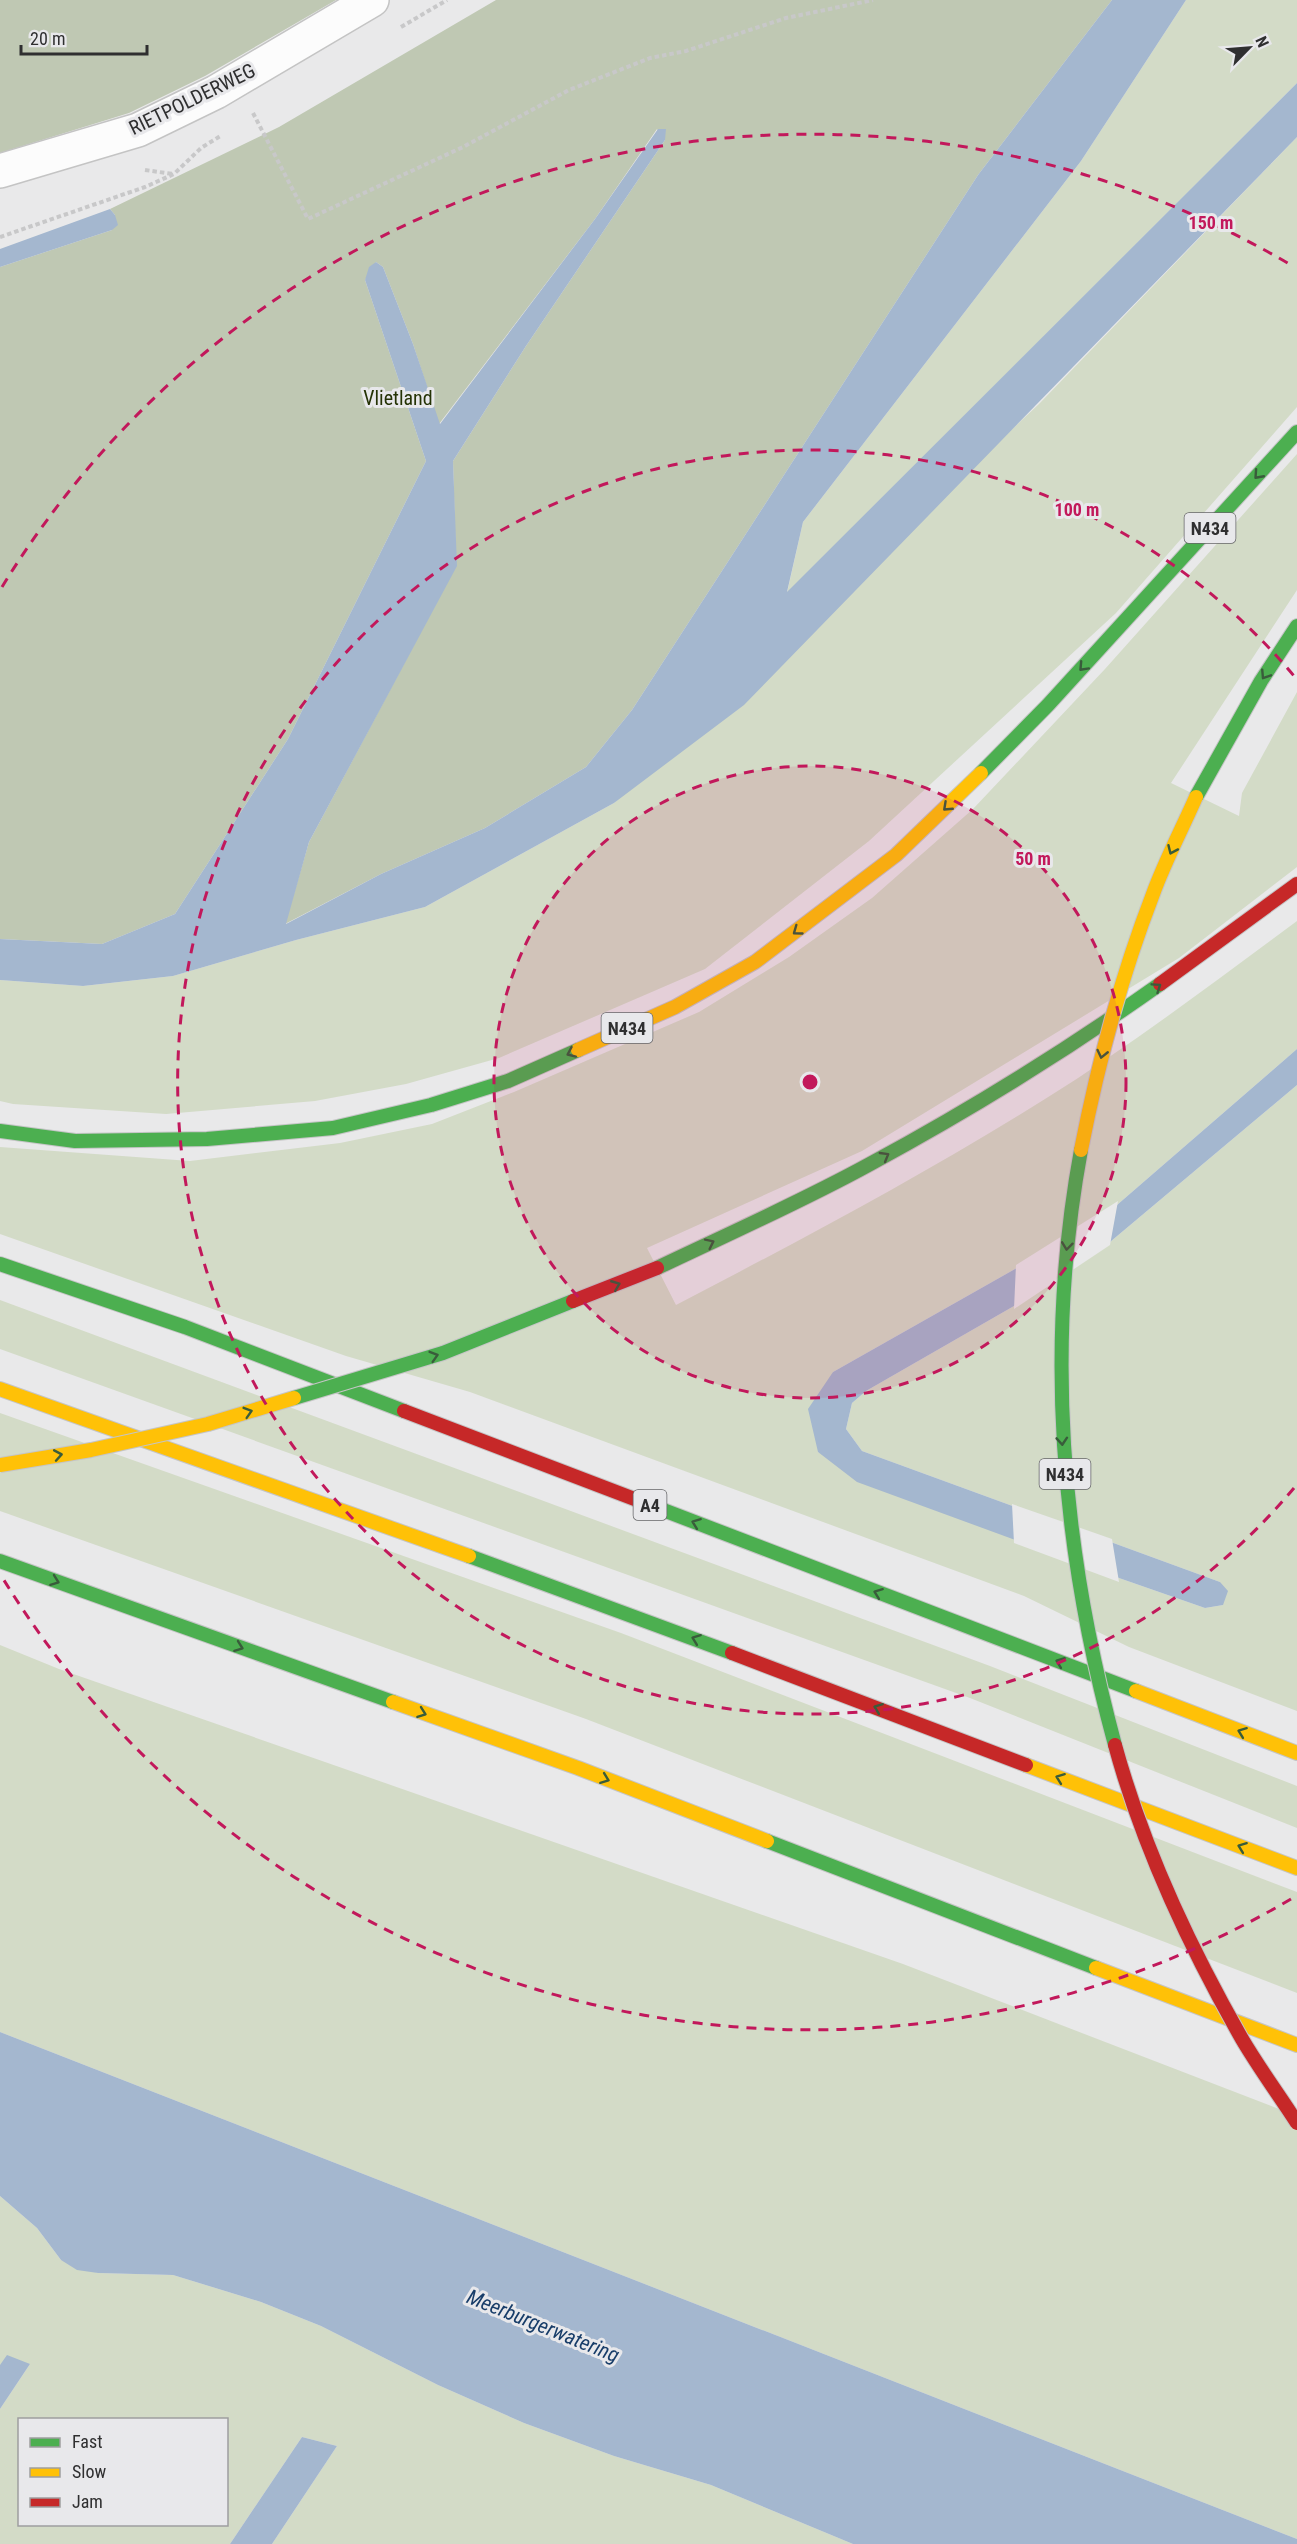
<svg xmlns="http://www.w3.org/2000/svg" width="1297" height="2544" font-family="'Roboto Condensed',sans-serif">
<style>
.green{fill:#d3dbc7;fill-rule:evenodd}
.forest{fill:#bfc8b3}
.water{fill:#a4b7cf}
.pier{fill:#e9e9ea}
.lines{fill:none;stroke-linecap:round;stroke-linejoin:round}
.street-casing{stroke:#c4c4c4;stroke-width:36}
.fast-casing{stroke:#c5c5c6;stroke-width:16}
.slow-casing{stroke:#c5c5c6;stroke-width:16}
.jam-casing{stroke:#c5c5c6;stroke-width:16}
.path{stroke:#c8c8c9;stroke-width:4;stroke-dasharray:4.5 3;stroke-linecap:butt}
.street{stroke:#fcfcfc;stroke-width:33}
.fast{stroke:#4caf50;stroke-width:14}
.slow{stroke:#ffc107;stroke-width:14}
.jam{stroke:#c62828;stroke-width:14}
.fast-bridge-casing{stroke:#c5c5c6;stroke-width:16;stroke-linecap:butt}
.slow-bridge-casing{stroke:#c5c5c6;stroke-width:16;stroke-linecap:butt}
.jam-bridge-casing{stroke:#c5c5c6;stroke-width:16;stroke-linecap:butt}
.fast-bridge{stroke:#4caf50;stroke-width:14}
.slow-bridge{stroke:#ffc107;stroke-width:14}
.jam-bridge{stroke:#c62828;stroke-width:14}
.oneway{stroke:#395c3b}
.ring{fill:none;stroke:#c2185b;stroke-width:3;stroke-dasharray:10 8}
.labels{text-anchor:middle;dominant-baseline:central;stroke-width:6;stroke-linejoin:round;paint-order:stroke}
.shield{fill:#e8e8eb;stroke:#666668;stroke-width:1.5}
.shield-label{font-size:18px;font-weight:bold;fill:#2f2f30}
.street-label{font-size:20px;fill:#2f2f30;stroke:#e8e8eb}
.park-label{font-size:20px;fill:#253305;stroke:#e8e8eb}
.water-label{font-size:21px;font-style:italic;fill:#183d69;stroke:#e8e8eb}
.centre{fill:#c2185b;stroke:#e8e8eb;stroke-width:3}
.ring-label{font-size:18px;text-anchor:middle;font-weight:bold;fill:#c2185b;stroke:#e8e8eb;stroke-width:6;stroke-linejoin:round;paint-order:stroke}
</style>
<rect width="100%" height="100%" fill="#e9e9ea"/>
<path class="green" d="M1186,0H1297V83L787,593L803,522L1081,161Z
M1297,137V407L1116,613L869,841L705,969L499,1058L406,1084L315,1101L166,1114L13,1104L0,1101V980L83,986L173,976L296,940L425,907L614,803L1039,404Z
M1297,454V590L1171,783L1239,816L1242,793L1297,692V867L1179,958L862,1151L647,1248L676,1305C801,1240 925,1174 1045,1099C1132,1045 1214,982 1297,921V1049L1117,1205L1015,1269L833,1372L818,1452L1119,1578L1205,1608L1223,1605L1220,1582L862,1451L846,1429L852,1403L866,1391L1014,1306L1110,1242L1297,1085V1711L1129,1647L1024,1596L470,1392L346,1356L0,1234V1147L190,1161L340,1143L432,1124L514,1092L699,1012L789,957L872,898L973,809L1105,669Z
M0,1300L990,1666L1297,1786V1828L970,1698L0,1349Z
M0,1413L621,1633L1297,1892V1993L586,1719L0,1511Z
M0,1645L59,1669L903,1964L1297,2116V2539L0,2032Z
M0,2196L37,2228L61,2260L98,2273L173,2275L261,2302L321,2326L438,2385L524,2423L614,2456L711,2485L853,2544H272L337,2446L302,2437L230,2544H0V2409L30,2364L0,2365ZM20,2420H226V2524H20Z"/>
<path class="forest" d="M0,0H336L205,76L129,113L0,153Z
M496,0H1112L978,175L632,710L586,767L485,828L381,874L285,924L309,842L456,566L453,461L526,346L665,140L657,129L595,219L439,424L413,344L383,267L376,262L365,280L426,461L288,739L175,914L102,944L0,939V267L112,230L115,215L110,209L279,127Z"/>
<path class="water" d="M1112,0H1186L1081,161L803,522L787,592L1297,83V137L744,705L614,803L425,907L296,940L173,976L83,986L0,980V939L102,944L175,914L288,739L426,461L365,280L369,267L376,262L383,267L413,344L440,424L595,219L658,129H666L665,140L526,346L453,461L457,566L309,842L286,924L381,874L485,828L586,767L632,710L978,175Z
M110,209L115,215L118,225L112,230L0,267V249Z
M1297,1049V1085L1110,1242L1014,1306L866,1391L852,1403L846,1429L862,1451L1220,1582L1228,1591L1223,1605L1205,1608L1119,1578L857,1482L818,1452L808,1409L833,1372L1015,1269L1117,1205Z
M0,2032L1297,2539V2544H853L711,2485L614,2456L524,2423L438,2385L321,2326L261,2302L173,2275L98,2273L77,2270L61,2260L37,2228L0,2196Z
M7,2355L30,2364L0,2409V2365Z
M302,2437L337,2446L272,2544H230Z"/>
<path class="pier" d="M1118,1201L1110,1245L1014,1309L1016,1265Z
M1012,1504L1112,1539L1119,1582L1014,1543Z"/>
<g class="lines">
<defs>
<path id="street" d="M0,171L138,130L216,92L372,0"/>
<path id="fast" d="M981,773L1048,705L1297,432
M1196,797L1261,681L1297,626
M0,1131L75,1141L207,1139L333,1128L431,1105L508,1081L578,1050
M0,1264L185,1327L404,1411
M657,1268C728,1234 801,1202 870,1164C970,1110 1067,1050 1160,984
M645,1503L1136,1691
M469,1556L732,1653
M0,1561L393,1702
M767,1841L1096,1968"/>
<path id="slow" d="M578,1050L675,1007L755,962L896,855L981,773
M0,1389L469,1556
M1136,1691L1297,1753
M393,1702L578,1768L767,1841
M1026,1765L1297,1868
M1096,1968L1297,2045"/>
<path id="jam" d="M1160,984L1297,884
M404,1411L645,1503
M732,1653L1026,1765"/>
</defs>
<use href="#street" class="street-casing"/>
<use href="#fast" class="fast-casing"/>
<use href="#slow" class="slow-casing"/>
<use href="#jam" class="jam-casing"/>
<path class="path" d="M401,27L447,0
M253,113L308,219L463,147L569,90L650,58L686,51L786,18L873,0
M145,170L173,174
M0,237L145,187L174,174L201,148L222,135"/>
<use href="#street" class="street"/>
<use href="#fast" class="fast"/>
<use href="#slow" class="slow"/>
<use href="#jam" class="jam"/>
<defs>
<path id="fast-bridge" d="M1081,1150C1044,1350 1062,1550 1115,1745
M294,1398L443,1353L573,1301"/>
<path id="slow-bridge" d="M1081,1150C1098,1063 1121,977 1153,894C1165,861 1182,829 1196,797
M0,1465L91,1450L208,1424L294,1398"/>
<path id="jam-bridge" d="M573,1301L657,1268
M1115,1745C1143,1848 1189,1946 1242,2039C1259,2068 1279,2095 1297,2123"/>
</defs>
<use href="#fast-bridge" class="fast-bridge-casing"/>
<use href="#slow-bridge" class="slow-bridge-casing"/>
<use href="#jam-bridge" class="jam-bridge-casing"/>
<use href="#fast-bridge" class="fast-bridge"/>
<use href="#slow-bridge" class="slow-bridge"/>
<use href="#jam-bridge" class="jam-bridge"/>
</g>
<defs><path id="oneway-chevron" d="M-2-3.5L2.5 0L-2 3.5" fill="none" stroke-width="1.6" stroke-linecap="round" stroke-linejoin="round" transform="scale(1.5)"/></defs>
<g class="oneway">
<use href="#oneway-chevron" transform="translate(1258 475) rotate(132)"/>
<use href="#oneway-chevron" transform="translate(1083 667) rotate(133)"/>
<use href="#oneway-chevron" transform="translate(1265 675) rotate(123)"/>
<use href="#oneway-chevron" transform="translate(947 807) rotate(137)"/>
<use href="#oneway-chevron" transform="translate(1172 850) rotate(114)"/>
<use href="#oneway-chevron" transform="translate(797 931) rotate(144)"/>
<use href="#oneway-chevron" transform="translate(1157 987) rotate(-34)"/>
<use href="#oneway-chevron" transform="translate(571 1053) rotate(156)"/>
<use href="#oneway-chevron" transform="translate(1102 1054) rotate(103)"/>
<use href="#oneway-chevron" transform="translate(885 1156) rotate(-30)"/>
<use href="#oneway-chevron" transform="translate(710 1243) rotate(-26)"/>
<use href="#oneway-chevron" transform="translate(1067 1246) rotate(97)"/>
<use href="#oneway-chevron" transform="translate(616 1285) rotate(-22)"/>
<use href="#oneway-chevron" transform="translate(434 1356) rotate(-17)"/>
<use href="#oneway-chevron" transform="translate(248 1412) rotate(-17)"/>
<use href="#oneway-chevron" transform="translate(1062 1441) rotate(86)"/>
<use href="#oneway-chevron" transform="translate(58 1455) rotate(-10)"/>
<use href="#oneway-chevron" transform="translate(696 1523) rotate(-159)"/>
<use href="#oneway-chevron" transform="translate(55 1581) rotate(20)"/>
<use href="#oneway-chevron" transform="translate(878 1593) rotate(-159)"/>
<use href="#oneway-chevron" transform="translate(696 1639) rotate(-159)"/>
<use href="#oneway-chevron" transform="translate(239 1647) rotate(20)"/>
<use href="#oneway-chevron" transform="translate(1060 1662) rotate(-159)"/>
<use href="#oneway-chevron" transform="translate(878 1708) rotate(-159)"/>
<use href="#oneway-chevron" transform="translate(422 1713) rotate(20)"/>
<use href="#oneway-chevron" transform="translate(1242 1732) rotate(-159)"/>
<use href="#oneway-chevron" transform="translate(1060 1778) rotate(-159)"/>
<use href="#oneway-chevron" transform="translate(605 1779) rotate(21)"/>
<use href="#oneway-chevron" transform="translate(1242 1847) rotate(-159)"/>
</g>
<circle cx="810" cy="1082" r="316" fill="#c2185b" fill-opacity=".12"/>
<g class="ring">
<circle cx="810" cy="1082" r="316"/>
<path d="M1294 1488A632 632 0 1 1 1294 676"/>
<path d="M1291 1899A948 948 0 0 1 2 1577M2 587A948 948 0 0 1 1291 265"/>
</g>
<g class="labels">
<g class="shield">
<rect x="1184.5" y="513" width="51" height="30" rx="4.5"/>
<rect x="601.5" y="1013" width="51" height="30" rx="4.5"/>
<rect x="1039.5" y="1459" width="51" height="30" rx="4.5"/>
<rect x="633.5" y="1490" width="33" height="30" rx="4.5"/>
</g>
<g class="shield-label">
<text x="1210" y="528">N434</text>
<text x="627" y="1028">N434</text>
<text x="1065" y="1474">N434</text>
<text x="650" y="1505">A4</text>
</g>
<g class="street-label">
<text transform="translate(192 99) rotate(-26)">RIETPOLDERWEG</text>
</g>
<g class="park-label">
<text x="398" y="398">Vlietland</text>
</g>
<g class="water-label">
<text transform="translate(543 2326) rotate(22)">Meerburgerwatering</text>
</g>
</g>
<circle cx="810" cy="1082" r="9" class="centre"/>
<g class="ring-label">
<text x="1211" y="229">150 m</text>
<text x="1077" y="516">100 m</text>
<text x="1033" y="865">50 m</text>
</g>
<rect x="18" y="2418" width="210" height="108" fill="#e8e8eb" stroke="#9e9ea0" stroke-width="1.5"/>
<rect x="30" y="2438" width="30" height="9" fill="#4caf50" stroke="#9e9ea0" stroke-width="1.5"/>
<text x="72" y="2448" font-size="18" fill="#2f2f30">Fast</text>
<rect x="30" y="2468" width="30" height="9" fill="#ffc107" stroke="#9e9ea0" stroke-width="1.5"/>
<text x="72" y="2478" font-size="18" fill="#2f2f30">Slow</text>
<rect x="30" y="2498" width="30" height="9" fill="#c62828" stroke="#9e9ea0" stroke-width="1.5"/>
<text x="72" y="2508" font-size="18" fill="#2f2f30">Jam</text>
<g transform="translate(1249 48) rotate(65)" stroke="#e8e8eb" stroke-width="4.5" paint-order="stroke">
<path d="M0-4.5L10 22L0 15L-10 22Z" fill="#2f2f30"/>
<text y="-9" font-size="16" font-weight="bold" text-anchor="middle" fill="#2f2f30">N</text>
</g>
<path d="M21 45v9h126v-9" fill="none" stroke="#2f2f30" stroke-width="3"/>
<text x="30" y="45" font-size="18" fill="#2f2f30" stroke="#e8e8eb" stroke-width="4.5" paint-order="stroke">20 m</text>
</svg>
